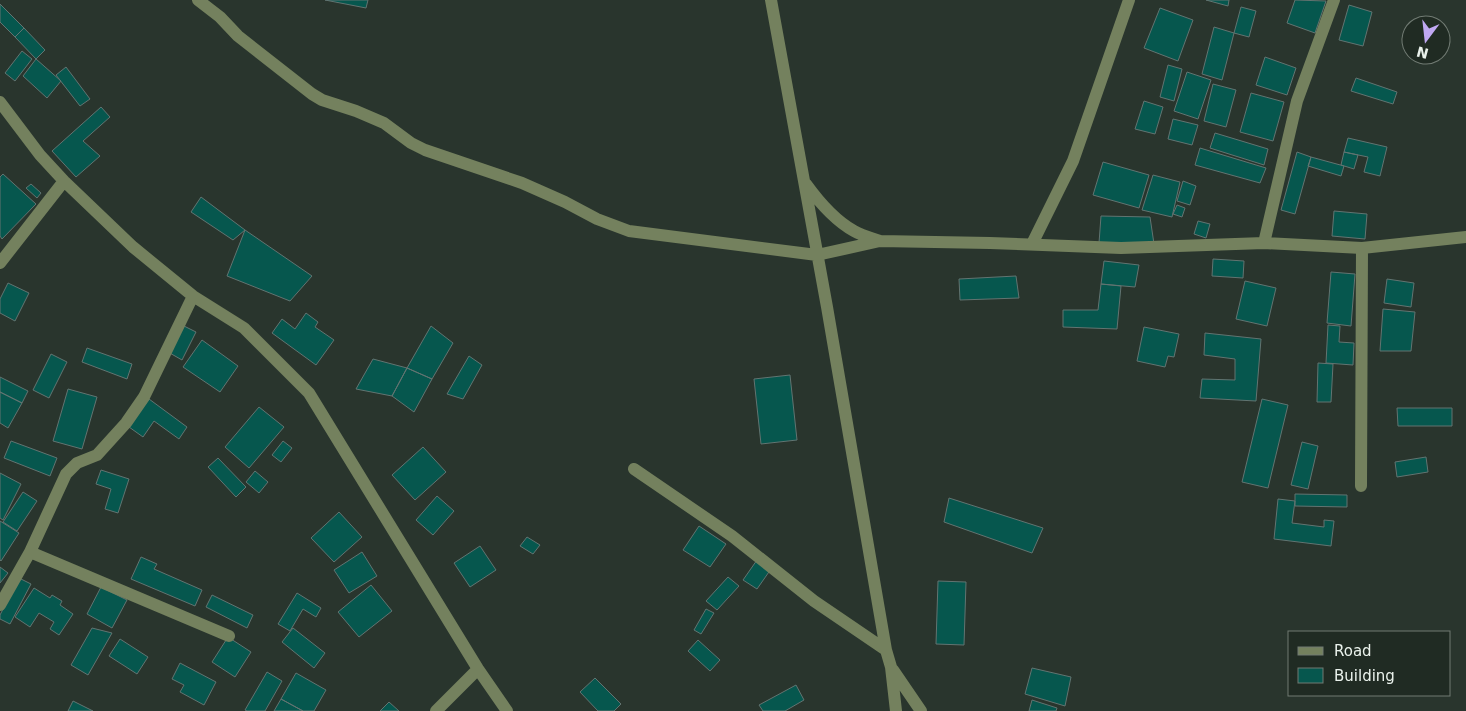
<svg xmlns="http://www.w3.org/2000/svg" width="1466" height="711" font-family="'DejaVu Sans',sans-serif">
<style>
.building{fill:#06574e;stroke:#627471}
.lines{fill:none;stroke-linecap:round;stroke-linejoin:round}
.minor{stroke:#74815e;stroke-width:12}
</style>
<rect width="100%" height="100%" fill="#29352d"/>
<path class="building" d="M325,0H368L366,8Z
M1206,0H1229L1228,6Z
M1295,0L1326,1L1315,33L1287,23Z
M0,4L24,28L15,37L0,22Z
M1349,5L1372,12L1363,46L1339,40Z
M1241,7L1256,11L1249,37L1234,33Z
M1160,8L1193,20L1178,61L1144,48Z
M1214,27L1234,33L1222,80L1202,74Z
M24,28L45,50L36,59L15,37Z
M22,51L32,59L15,81L5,73Z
M1265,57L1296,68L1287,95L1256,85Z
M36,59L61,81L47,98L23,76Z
M1168,65L1182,69L1174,101L1160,97Z
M66,67L90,99L80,106L56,75Z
M1187,72L1211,80L1198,119L1174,111Z
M1356,78L1397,92L1393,104L1351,91Z
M1213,84L1236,90L1226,127L1204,121Z
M1251,93L1284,102L1273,141L1240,132Z
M1144,101L1163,107L1155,134L1135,129Z
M101,107L110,117L83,141L100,156L76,177L52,151Z
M1173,119L1198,125L1192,145L1168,139Z
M1215,133L1268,149L1264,165L1210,148Z
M1348,138L1387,147L1380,176L1364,172L1368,157L1344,152Z
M1200,148L1266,168L1260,183L1195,165Z
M1297,152L1311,157L1295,214L1281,210Z
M1344,152L1358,155L1354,169L1341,165Z
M1311,157L1344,166L1341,176L1308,166Z
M1103,162L1149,175L1139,208L1093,195Z
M3,174L36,204L2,239L0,236V177Z
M1153,175L1180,182L1172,217L1142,210Z
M1183,181L1196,186L1190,205L1177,201Z
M31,184L41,193L37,198L26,188Z
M201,197L245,230L233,240L191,212Z
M1177,205L1185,208L1182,217L1173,214Z
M1334,211L1367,214L1365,239L1332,236Z
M1101,216L1150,217L1154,244L1099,243Z
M1198,221L1210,224L1206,238L1194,234Z
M245,230L312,276L290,301L227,276Z
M1213,259L1244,261L1243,278L1212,276Z
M1104,261L1139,265L1135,287L1101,284Z
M1331,272L1355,274L1351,326L1327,323Z
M1016,276L1019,298L960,300L959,279Z
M1387,279L1414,283L1411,307L1384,303Z
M1245,281L1276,288L1267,326L1236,319Z
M8,283L29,293L15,321L0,313V299Z
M1101,284L1121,286L1117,329L1063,327V310H1098Z
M1383,309L1415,312L1411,351H1380Z
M306,313L318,322L315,327L334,340L316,365L272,333L282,319L295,329Z
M182,325L196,332L182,360L168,352Z
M1328,325L1340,326L1339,342L1354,343L1353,365L1326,363Z
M431,326L453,343L432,379L407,368Z
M1144,327L1179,334L1174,357L1168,356L1165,367L1137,361Z
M1205,333L1261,339L1256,401L1200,398L1202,379L1235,380V359L1204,355Z
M202,340L238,366L220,392L183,367Z
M87,348L132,364L127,379L82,362Z
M51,354L67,362L49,398L33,390Z
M469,356L482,365L463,399L447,394Z
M373,359L407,368L392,396L356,389Z
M1318,363L1333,364L1331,402H1317Z
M407,368L432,379L414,412L392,396Z
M790,375L797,440L761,444L754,379Z
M0,377L28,391L22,403L0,392Z
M68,389L97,397L82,449L53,441Z
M0,392L22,403L8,428L0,423Z
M149,399L187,427L179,439L154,421L143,437L129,427Z
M1262,399L1288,405L1268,488L1242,482Z
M259,407L284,427L249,468L225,447Z
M1397,408H1452V426H1398Z
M11,441L57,458L50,476L4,458Z
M283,441L292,448L281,462L272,455Z
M1302,442L1318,446L1308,489L1291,485Z
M423,447L446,472L415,500L392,475Z
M1426,457L1428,472L1397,477L1395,462Z
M218,458L246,487L236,497L208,467Z
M101,470L129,479L118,513L105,509L111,489L96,484Z
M255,471L268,482L259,493L246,482Z
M0,473L21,484L3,520L0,518Z
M23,492L37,501L17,531L3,522Z
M1295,494L1347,495V507L1295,506Z
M437,496L454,511L433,535L416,520Z
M949,498L1043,528L1032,553L944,522Z
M1278,499L1295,501L1292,523L1324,527V520L1334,521L1331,546L1274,539Z
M339,512L362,537L334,562L311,538Z
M0,521L19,533L1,561L0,560Z
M699,526L726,544L710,567L683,550Z
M527,537L540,545L533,554L520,546Z
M480,546L496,570L470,587L454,563Z
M362,552L377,576L349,593L334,570Z
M141,557L157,564L154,569L202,590L195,606L131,579Z
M757,560L771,569L757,589L743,580Z
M0,567L8,573L0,583Z
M728,577L739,586L717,610L706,601Z
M19,578L31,584L10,624L0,619V615Z
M938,581L966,582L964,645L936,644Z
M371,585L392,611L359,637L338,612Z
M101,587L127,600L112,628L87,614Z
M34,588L50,598L52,595L62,601L60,605L73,614L59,635L50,629L54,622L39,613L30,627L15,617Z
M297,593L321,608L316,617L303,609L290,631L278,624Z
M212,595L253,615L247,628L206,607Z
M706,609L714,613L701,634L694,630Z
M92,628L112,633L88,675L71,665Z
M293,628L325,653L314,668L282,642Z
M228,637L251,652L235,677L212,662Z
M120,639L148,657L137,674L109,656Z
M698,640L720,660L710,671L688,651Z
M180,663L216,682L204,705L180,692L184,685L172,679Z
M1032,668L1071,677L1065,706L1025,694Z
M267,672L282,681L265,711H247L245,710Z
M296,673L326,690L314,711H303L281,699Z
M595,678L621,704L614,711H598L580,692Z
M796,685L804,700L785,711H763L759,705Z
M281,699L303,711H274Z
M1032,700L1057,708L1056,711H1029Z
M73,701L93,711H68Z
M389,702L399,711H380Z"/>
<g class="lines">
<path class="minor" d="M198,0L220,17L238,36L312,94L322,100L356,111L384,123L411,143L425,150L522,183L565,202L597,219L629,231L817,255L880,241L990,243L1121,248L1264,243L1362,248L1466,237
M771,0L827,307L886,650L891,667L896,711
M0,102L40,155L64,181L133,247L193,296L244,328L309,393L478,669L507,711
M806,184C819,202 834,220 854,231C861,235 871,238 880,241
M1264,243L1297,101L1334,0
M1032,244L1073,161L1129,0
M0,263L64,181
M634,469L732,536L814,601L886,650
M1361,486L1362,248
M30,552L229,636
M0,605L30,552L66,474L77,463L97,455L126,423L144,397L193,296
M893,670L921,711
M436,711L478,669"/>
</g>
<rect x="1288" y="631" width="162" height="65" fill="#202b23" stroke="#717b73"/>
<rect x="1298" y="647" width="25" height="8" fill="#74815e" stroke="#717b73"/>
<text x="1334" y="656" font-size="15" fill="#eaf2ec">Road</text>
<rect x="1298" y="668" width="25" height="15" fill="#06574e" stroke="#717b73"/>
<text x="1334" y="681" font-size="15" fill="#eaf2ec">Building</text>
<g transform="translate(1426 40) rotate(195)"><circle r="24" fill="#202b23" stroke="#717b73"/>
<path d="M0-4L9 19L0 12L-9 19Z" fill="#c0a8f3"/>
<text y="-8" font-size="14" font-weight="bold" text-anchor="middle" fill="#eaf2ec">N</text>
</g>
</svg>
